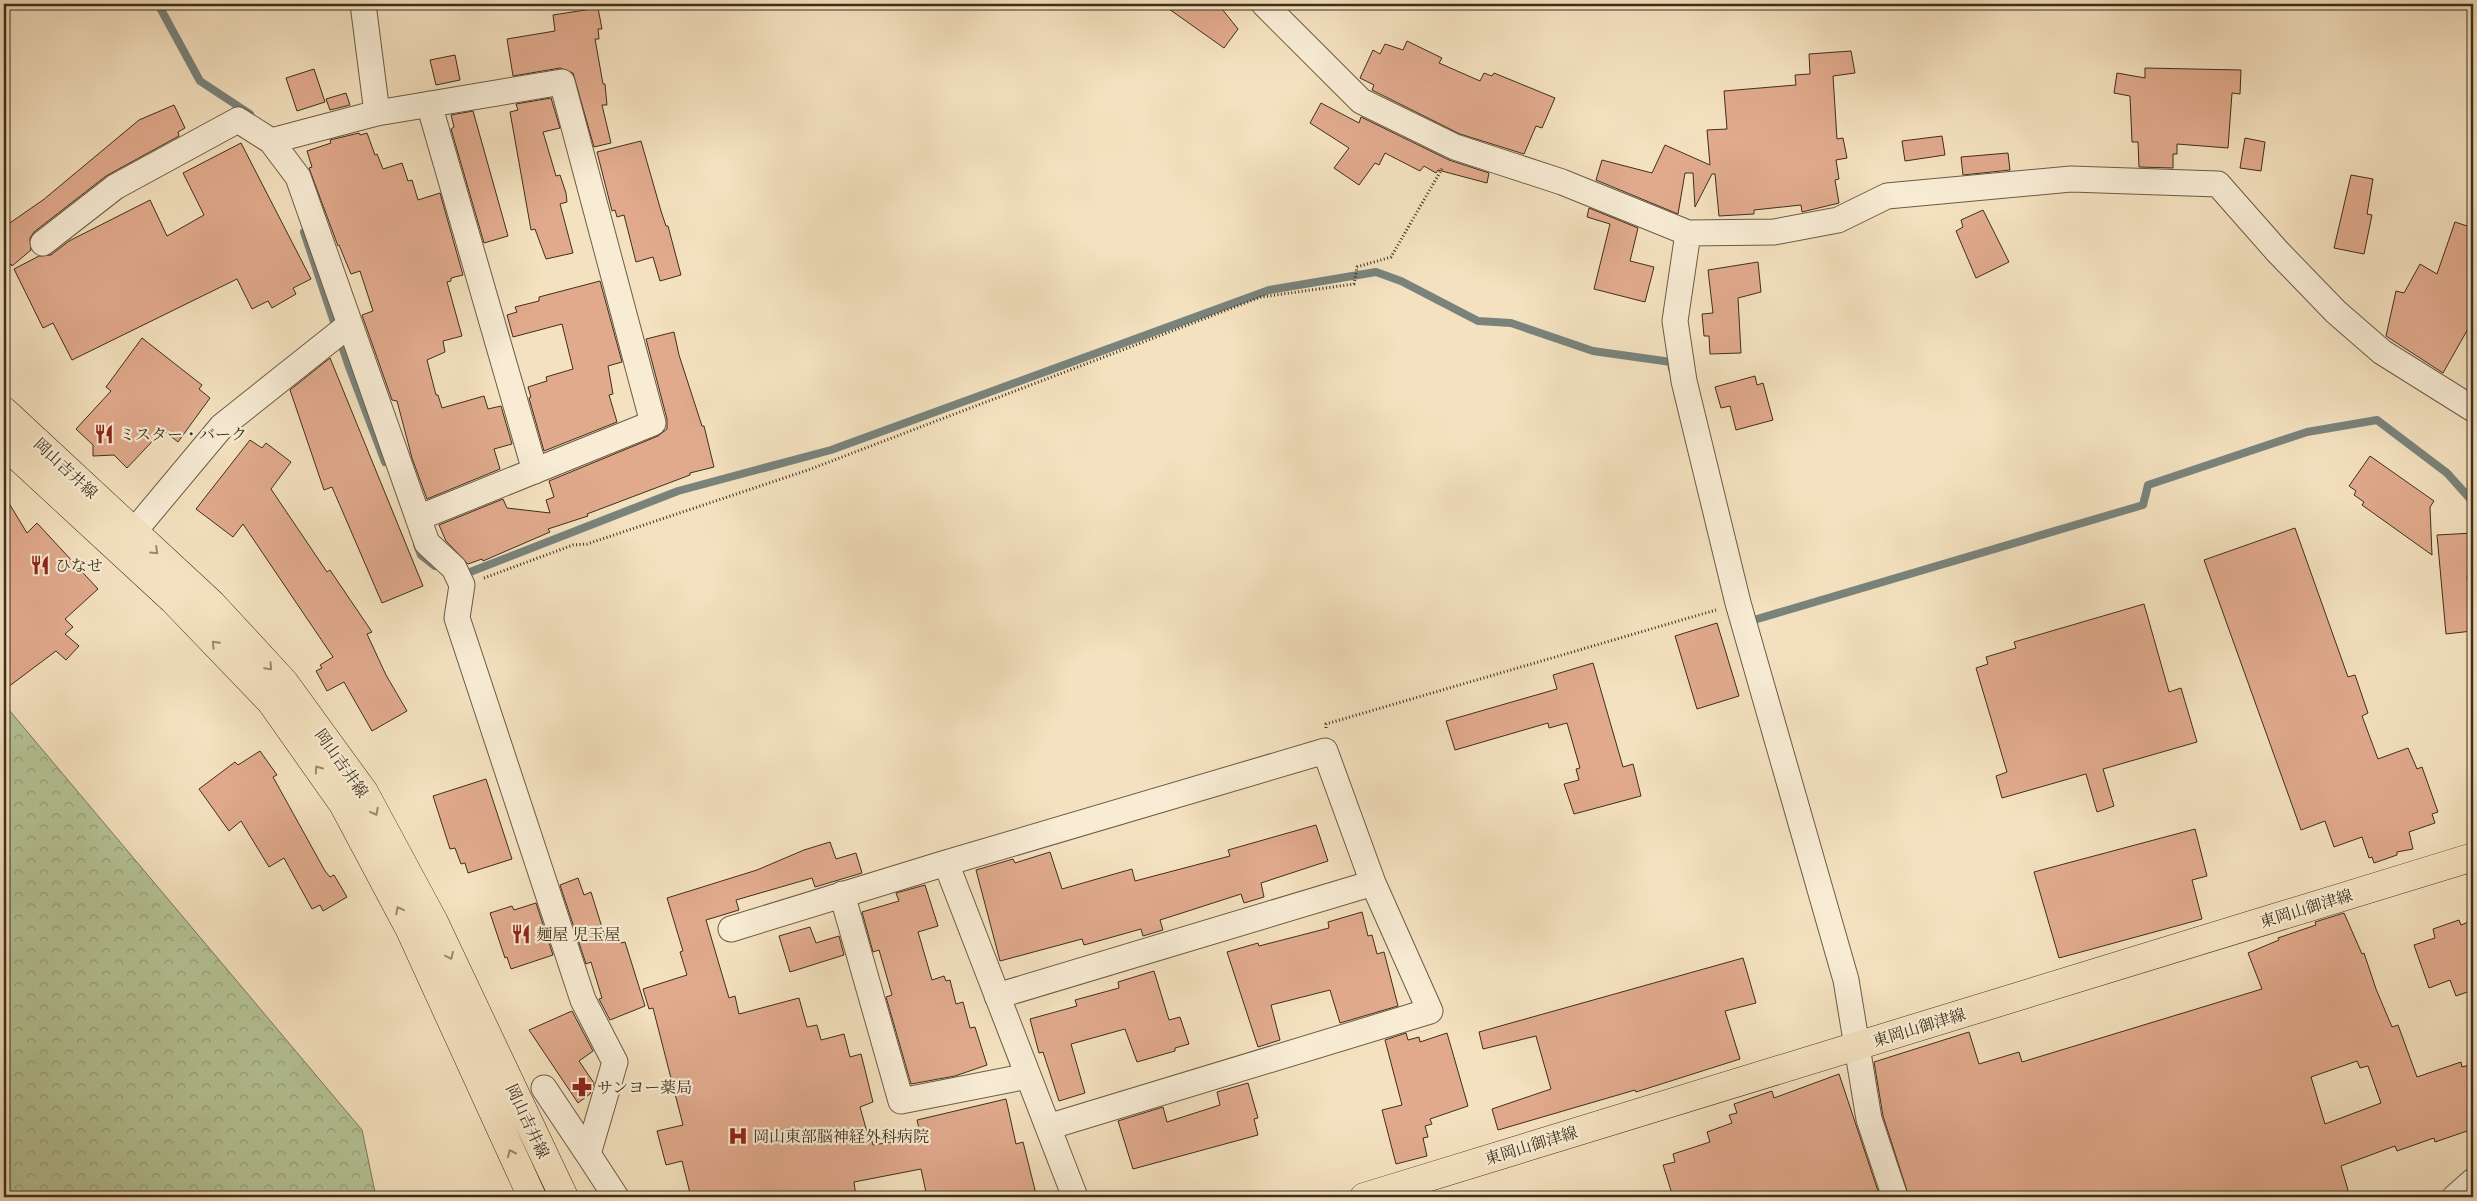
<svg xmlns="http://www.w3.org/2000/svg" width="2477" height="1201" font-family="'Libre Caslon Text','Noto Serif JP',serif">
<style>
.forest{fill:url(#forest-crowns);stroke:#7a7a59}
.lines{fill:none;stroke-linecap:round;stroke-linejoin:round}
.stream{stroke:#79837c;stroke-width:8}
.building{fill:#e1aa8d;stroke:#3e2f1b;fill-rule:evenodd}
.street-casing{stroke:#6c5c44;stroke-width:27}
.primary-casing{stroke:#3e2f1b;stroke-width:29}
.path{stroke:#3e2f1b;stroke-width:3;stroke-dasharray:1 2.5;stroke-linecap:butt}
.street{stroke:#f8ecd5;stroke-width:25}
.primary{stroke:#f4e1bf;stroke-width:28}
.oneway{stroke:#99886d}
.labels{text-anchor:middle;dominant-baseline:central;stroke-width:4.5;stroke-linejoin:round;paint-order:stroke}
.poi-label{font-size:16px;fill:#3e2f1b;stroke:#f8ecd5;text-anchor:start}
.street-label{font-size:16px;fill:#3e2f1b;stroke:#f8ecd5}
</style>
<defs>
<pattern id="forest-crowns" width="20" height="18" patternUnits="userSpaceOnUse" patternTransform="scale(1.25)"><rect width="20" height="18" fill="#b5c497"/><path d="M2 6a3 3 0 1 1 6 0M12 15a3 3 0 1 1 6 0" fill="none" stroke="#95a07a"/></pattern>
</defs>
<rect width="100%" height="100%" fill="#f4e1bf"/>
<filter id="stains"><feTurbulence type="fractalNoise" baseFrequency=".004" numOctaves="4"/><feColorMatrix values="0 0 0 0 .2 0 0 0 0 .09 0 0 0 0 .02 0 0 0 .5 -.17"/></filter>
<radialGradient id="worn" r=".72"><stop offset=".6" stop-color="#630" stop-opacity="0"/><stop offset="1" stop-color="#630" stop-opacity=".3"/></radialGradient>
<path class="forest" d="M4,704L362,1130L376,1197H4Z"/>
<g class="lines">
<path class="stream" d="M158,4L200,81L250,114
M304,232L348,364L385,462
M417,545L421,555L435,566
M460,574L470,572L678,491L831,450L1269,290L1376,272L1401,281L1478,321L1511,323L1593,351L1671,362L1672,369
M1747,622L2143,505L2148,485L2307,432L2377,420L2447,473L2473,502"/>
</g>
<path class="building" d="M1162,4H1218L1238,29L1224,48Z
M598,8L602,29H598L599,39H595L603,84H605L607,105H602L611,143L594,147L573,73L560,68L513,76L507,39L555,31L553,15Z
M1407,41L1442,58L1439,63L1480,81L1484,73L1492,76L1494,73L1555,98L1542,128L1536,126L1524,154L1460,134L1372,90L1374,85L1360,78L1373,50L1380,54L1385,44L1403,50Z
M1851,51L1855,73L1833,76L1837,139L1843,138L1847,158L1836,160L1839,179L1835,180L1839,203L1802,212L1801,205L1754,210V214L1719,216L1715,174H1712L1695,207L1693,173H1685L1678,214L1596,180L1602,160L1652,173L1665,145L1710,165L1707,130L1727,129L1724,91L1796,85L1795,75L1810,74L1809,54Z
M455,55L460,80L436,85L430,60Z
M2145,68L2241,70L2240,94L2232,93L2228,148L2177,144V154H2173V168L2139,167L2138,142H2132L2130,96L2114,93L2117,73L2145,78Z
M314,69L325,102L297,111L286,78Z
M346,93L350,105L330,110L326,99Z
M551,98L560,128L543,132L556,176L560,175L566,193L567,202L560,204L573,253L546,259L535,229L531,230L510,112L518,110L516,104Z
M1321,103L1359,123L1361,117L1449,160L1489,173L1487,183L1438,170L1436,173L1424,166L1420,171L1385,153L1379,165L1375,163L1359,185L1334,168L1349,148L1310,123Z
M174,105L185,128L178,132L179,136L106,176L34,232L30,238L31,250L12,266L11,264L4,270V227L43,200L139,120Z
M473,111L508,236L484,243L451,129L454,127L451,115Z
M359,133L360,135L367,133L375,155L377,154L383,169L402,163L408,181L412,180L418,200L440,193L463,275L451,278V281L447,282L462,336L443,341L445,352L427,360L436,395H438L442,408L484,396L488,409L501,406L512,444L494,449L500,469L427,499L412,458L397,401L392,400L362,315L373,311L360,271L351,274L339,245L338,246L309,168L312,167L307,151L331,143L330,140Z
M1942,136L1945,155L1905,161L1902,141Z
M2245,138L2265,142L2261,171L2240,168Z
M641,141L661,211L666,226H668L681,275L660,281L653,257L636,262L624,215L617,217L615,210L612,211L597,152Z
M241,143L311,279L293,288L296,294L272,308L268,301L252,309L237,279L72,360L53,323L43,328L14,269L39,256L51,255L69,241L150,200L167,236L204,215L183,173Z
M2008,153L2010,170L1963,175L1961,157Z
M2351,175L2373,179L2367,214L2372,215L2364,254L2334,248Z
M1589,208L1638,228L1630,261L1654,267L1645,302L1594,289L1610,224L1587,217Z
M1983,210L2009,262L1976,278L1956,231L1963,227L1961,220Z
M2455,222L2473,228V320L2443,373L2386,336L2396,291L2404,293L2420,264L2437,274Z
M1758,262L1761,292L1738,298L1741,353L1710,354L1709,336H1704L1702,314L1713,313L1708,270Z
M600,281L622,362L608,366L613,394L609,395L617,422L544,451L529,398L531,397L528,387L547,381L546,377L573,369L562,324L513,337L507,315L517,312L515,307L539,301V297Z
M674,332L679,355L702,426H704L714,467L690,473V475L587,514L588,516L548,529L550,532L483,561L482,559L468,564L446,541L439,525L503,499L507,508L550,513L546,500L554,497L549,481L658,436L667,429V419L646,339Z
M142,338L202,385L199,389L210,398L178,442L163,430L127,468L114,455L93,456V445L76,429L111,391L106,387Z
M330,358L423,586L382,603L332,487L324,490L290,390Z
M1755,376L1757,385L1763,383L1773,420L1736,430L1730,406L1721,408L1715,387Z
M250,440L262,448L266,443L291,462L271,489L327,572L330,570L372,632L367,634L386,675L407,711L372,731L344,682L327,691L316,671L322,668L320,665L333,657L243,524L233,537L196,509Z
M2370,456L2434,501L2430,507L2432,555L2362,505L2364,502L2354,495L2356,491L2349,486Z
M4,495L27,533L37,523L98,589L65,619L73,627L65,634L79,646L66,660L56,651L4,690Z
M2295,528L2348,677L2355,675L2368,713L2362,716L2378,759L2408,748L2417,769L2422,767L2438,812L2432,814L2435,823L2409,832L2413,849L2397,852V855L2374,863L2372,857L2369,858L2362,837L2334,847L2325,821L2301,830L2204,560Z
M2473,533V575L2467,576L2472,631L2446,634L2437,535Z
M2144,604L2169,692L2181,688L2197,742L2103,769L2114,806L2097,812L2086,774L2002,798L1996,776L2007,772L1976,668L1988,664L1986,657L2016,648L2014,642Z
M1717,623L1739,696L1697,709L1675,636Z
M1593,663L1623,767L1633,764L1641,796L1574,814L1564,784L1579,780L1576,769L1580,768L1567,723L1549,728L1548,723L1455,750L1446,721L1557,689L1553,675Z
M260,751L277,775L273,777L325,871L330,877L334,875L347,897L323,911L320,905L312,909L284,858L269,867L241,821L229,831L199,789L235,762L238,765Z
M486,779L512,859L468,873L465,863L461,864L455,848L450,849L433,796Z
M1316,825L1328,861L1261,883L1264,897L1244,903L1241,894L1182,913L1160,920L1163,930L1143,936L1141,929L1084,945L1082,939L1000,961L976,870L1013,859L1015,863L1050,852L1062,889L1132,869L1135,881L1230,856L1228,850Z
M2195,829L2207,876L2192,880L2202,919L2059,958L2034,872Z
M830,842L836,859L856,853L862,873L815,887L812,878L736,900L739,910L706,920L729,998L735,996L739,1014L799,998L807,1027L817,1025L821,1040L844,1034L850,1057L861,1054L873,1102L860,1107L867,1132L869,1131L873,1145L921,1137L917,1120L1006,1099L1016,1144L1023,1142L1036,1194L1024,1197H927L921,1169L854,1182L856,1197H691L682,1161L666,1165L657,1131L683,1125L653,1008L649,1009L643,989L687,975L680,952L683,951L667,898L757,870L804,850Z
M578,878L584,895L591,892L605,937L618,934L621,943L625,942L645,1006L610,1020L599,999L602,998L591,962L586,964L560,885Z
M925,885L938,926L918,932L932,980L944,976L946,981L950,980L956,1004L963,1002L970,1028L975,1027L987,1065L955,1076L911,1084L886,997L892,995L879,950L873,952L862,912L899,901L896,893Z
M536,903L553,955L511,969L507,957L505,958L490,913L512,906L514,910Z
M1362,912L1368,936L1372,935L1377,954L1384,952L1398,1006L1340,1023L1330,990L1271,1005L1280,1040L1258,1047L1227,952L1258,943L1259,946L1329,928L1328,922Z
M2344,913L2362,954L2364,953L2376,989L2392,1027L2398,1025L2417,1077L2461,1062L2462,1067L2473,1064V1129L2435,1142L2434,1138L2397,1151L2395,1146L2341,1166L2350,1197H1909L1883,1116L1874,1062L1969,1032L1979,1064L2019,1052L2022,1062L2262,989L2248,953L2279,940L2278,938L2316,925L2315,922ZM2357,1061L2360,1068L2368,1066L2381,1103L2325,1124L2311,1077Z
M2459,920L2461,925L2473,920V990L2456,996L2450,980L2429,988L2414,945L2435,938L2433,929Z
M810,927L816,943L839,936L844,955L790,972L779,936Z
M1743,958L1756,1003L1725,1011L1740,1059L1636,1092L1635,1090L1498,1130L1492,1109L1551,1089L1536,1036L1483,1049L1479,1032Z
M1154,971L1169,1020L1180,1017L1189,1044L1175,1048V1051L1137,1062L1125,1029L1071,1044L1085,1093L1059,1101L1043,1052L1039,1053L1030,1019L1077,1006L1075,1000L1119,988L1118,982Z
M572,1011L593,1051L579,1061L594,1083L590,1094L578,1103L529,1030Z
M1406,1033L1408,1040L1419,1037L1420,1042L1447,1033L1468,1106L1430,1119L1432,1124L1425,1126L1428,1137L1423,1138L1427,1156L1396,1164L1382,1110L1402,1105L1385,1040Z
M1839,1074L1880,1197H1673L1663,1165L1675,1162L1673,1154L1710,1142L1707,1132L1732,1123L1729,1115L1737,1113L1734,1104L1772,1091L1774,1098Z
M1248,1083L1258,1118L1254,1119L1258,1135L1133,1169L1118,1121L1163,1107L1167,1122L1220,1105L1217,1092Z"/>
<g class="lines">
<defs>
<path id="street" d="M363,4L377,113
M1264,4L1361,101L1455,147L1562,182L1688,233L1774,232L1838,220L1887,196L2071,179L2218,184L2277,251L2336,312L2382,352L2473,409
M429,104L535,471
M271,141L377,113L562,82L653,423L418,518
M1688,233L1675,321L1684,381L1738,603L1846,980L1869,1119L1895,1197
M43,243L115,187L238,120L271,141L298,177L427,543L454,568L462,585L457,618L583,1000L615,1062L588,1154L616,1197
M121,547L222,426L349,325
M946,863L1075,1197
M842,894L901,1101L1028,1076
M731,929L946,863L1325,751L1373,883L1430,1011L1048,1127
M997,996L1373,883
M544,1088L588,1154
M2455,1197L2473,1181"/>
<path id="primary" d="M4,411L212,604L284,682L364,792L434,922L564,1197
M4,444L173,600L271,702L343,804L410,930L532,1197
M1364,1197L2473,857"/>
</defs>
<use href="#street" class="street-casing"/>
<use href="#primary" class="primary-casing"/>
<path class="path" d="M484,578L573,545L587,544L808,470L1261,297L1354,284L1357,267L1391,257L1443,167
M1326,728V724L1716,610"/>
<use href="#street" class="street"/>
<use href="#primary" class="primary"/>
</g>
<defs><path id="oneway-chevron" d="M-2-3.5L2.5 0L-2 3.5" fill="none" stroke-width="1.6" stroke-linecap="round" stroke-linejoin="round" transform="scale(1.25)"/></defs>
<g class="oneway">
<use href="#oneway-chevron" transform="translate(155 551) rotate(43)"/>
<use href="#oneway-chevron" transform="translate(215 644) rotate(-134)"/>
<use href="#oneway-chevron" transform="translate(269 667) rotate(47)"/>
<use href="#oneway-chevron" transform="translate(318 769) rotate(-125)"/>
<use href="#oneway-chevron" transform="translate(375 812) rotate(62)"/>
<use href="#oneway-chevron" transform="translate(399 910) rotate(-118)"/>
<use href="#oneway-chevron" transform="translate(450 956) rotate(65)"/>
<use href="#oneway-chevron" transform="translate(511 1153) rotate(-114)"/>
</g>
<defs>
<symbol id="restaurant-bare" viewBox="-9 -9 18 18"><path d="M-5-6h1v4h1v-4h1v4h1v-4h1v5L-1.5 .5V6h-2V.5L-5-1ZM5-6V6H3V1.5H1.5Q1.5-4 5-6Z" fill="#8f2418" stroke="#f8ecd5" stroke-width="2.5" paint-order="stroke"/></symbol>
<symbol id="pharmacy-bare" viewBox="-9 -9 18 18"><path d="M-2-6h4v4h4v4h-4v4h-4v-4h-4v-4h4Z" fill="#8f2418" stroke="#f8ecd5" stroke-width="2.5" paint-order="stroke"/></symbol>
<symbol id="hospital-bare" viewBox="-9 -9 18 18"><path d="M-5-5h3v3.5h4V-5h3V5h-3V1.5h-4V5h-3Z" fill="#8f2418" stroke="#f8ecd5" stroke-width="2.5" paint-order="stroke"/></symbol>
</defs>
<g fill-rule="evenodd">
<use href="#restaurant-bare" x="90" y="420" width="28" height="28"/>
<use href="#restaurant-bare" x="26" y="551" width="28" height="28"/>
<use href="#restaurant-bare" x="507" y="920" width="28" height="28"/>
<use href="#pharmacy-bare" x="568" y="1073" width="28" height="28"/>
<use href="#hospital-bare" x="724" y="1122" width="28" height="28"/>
</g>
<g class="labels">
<g class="poi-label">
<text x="119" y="434">ミスター・バーク</text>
<text x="55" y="565">ひなせ</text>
<text x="536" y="934">麺屋 児玉屋</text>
<text x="597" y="1087">サンヨー薬局</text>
<text x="753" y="1136">岡山東部脳神経外科病院</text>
</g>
<g class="street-label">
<text transform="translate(66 468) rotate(43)">岡山吉井線</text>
<text transform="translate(342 763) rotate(55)">岡山吉井線</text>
<text transform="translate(2306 908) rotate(-17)">東岡山御津線</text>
<text transform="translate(1919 1027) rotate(-17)">東岡山御津線</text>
<text transform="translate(528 1121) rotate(65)">岡山吉井線</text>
<text transform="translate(1531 1145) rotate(-17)">東岡山御津線</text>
</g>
</g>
<rect width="2477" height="1201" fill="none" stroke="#f4e1bf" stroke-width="20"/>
<rect x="5" y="5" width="2467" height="1191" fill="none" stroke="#3e2f1b" stroke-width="2.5"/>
<rect x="10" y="10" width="2457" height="1181" fill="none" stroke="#3e2f1b"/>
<rect width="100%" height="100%" filter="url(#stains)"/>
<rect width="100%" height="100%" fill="url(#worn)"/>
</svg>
